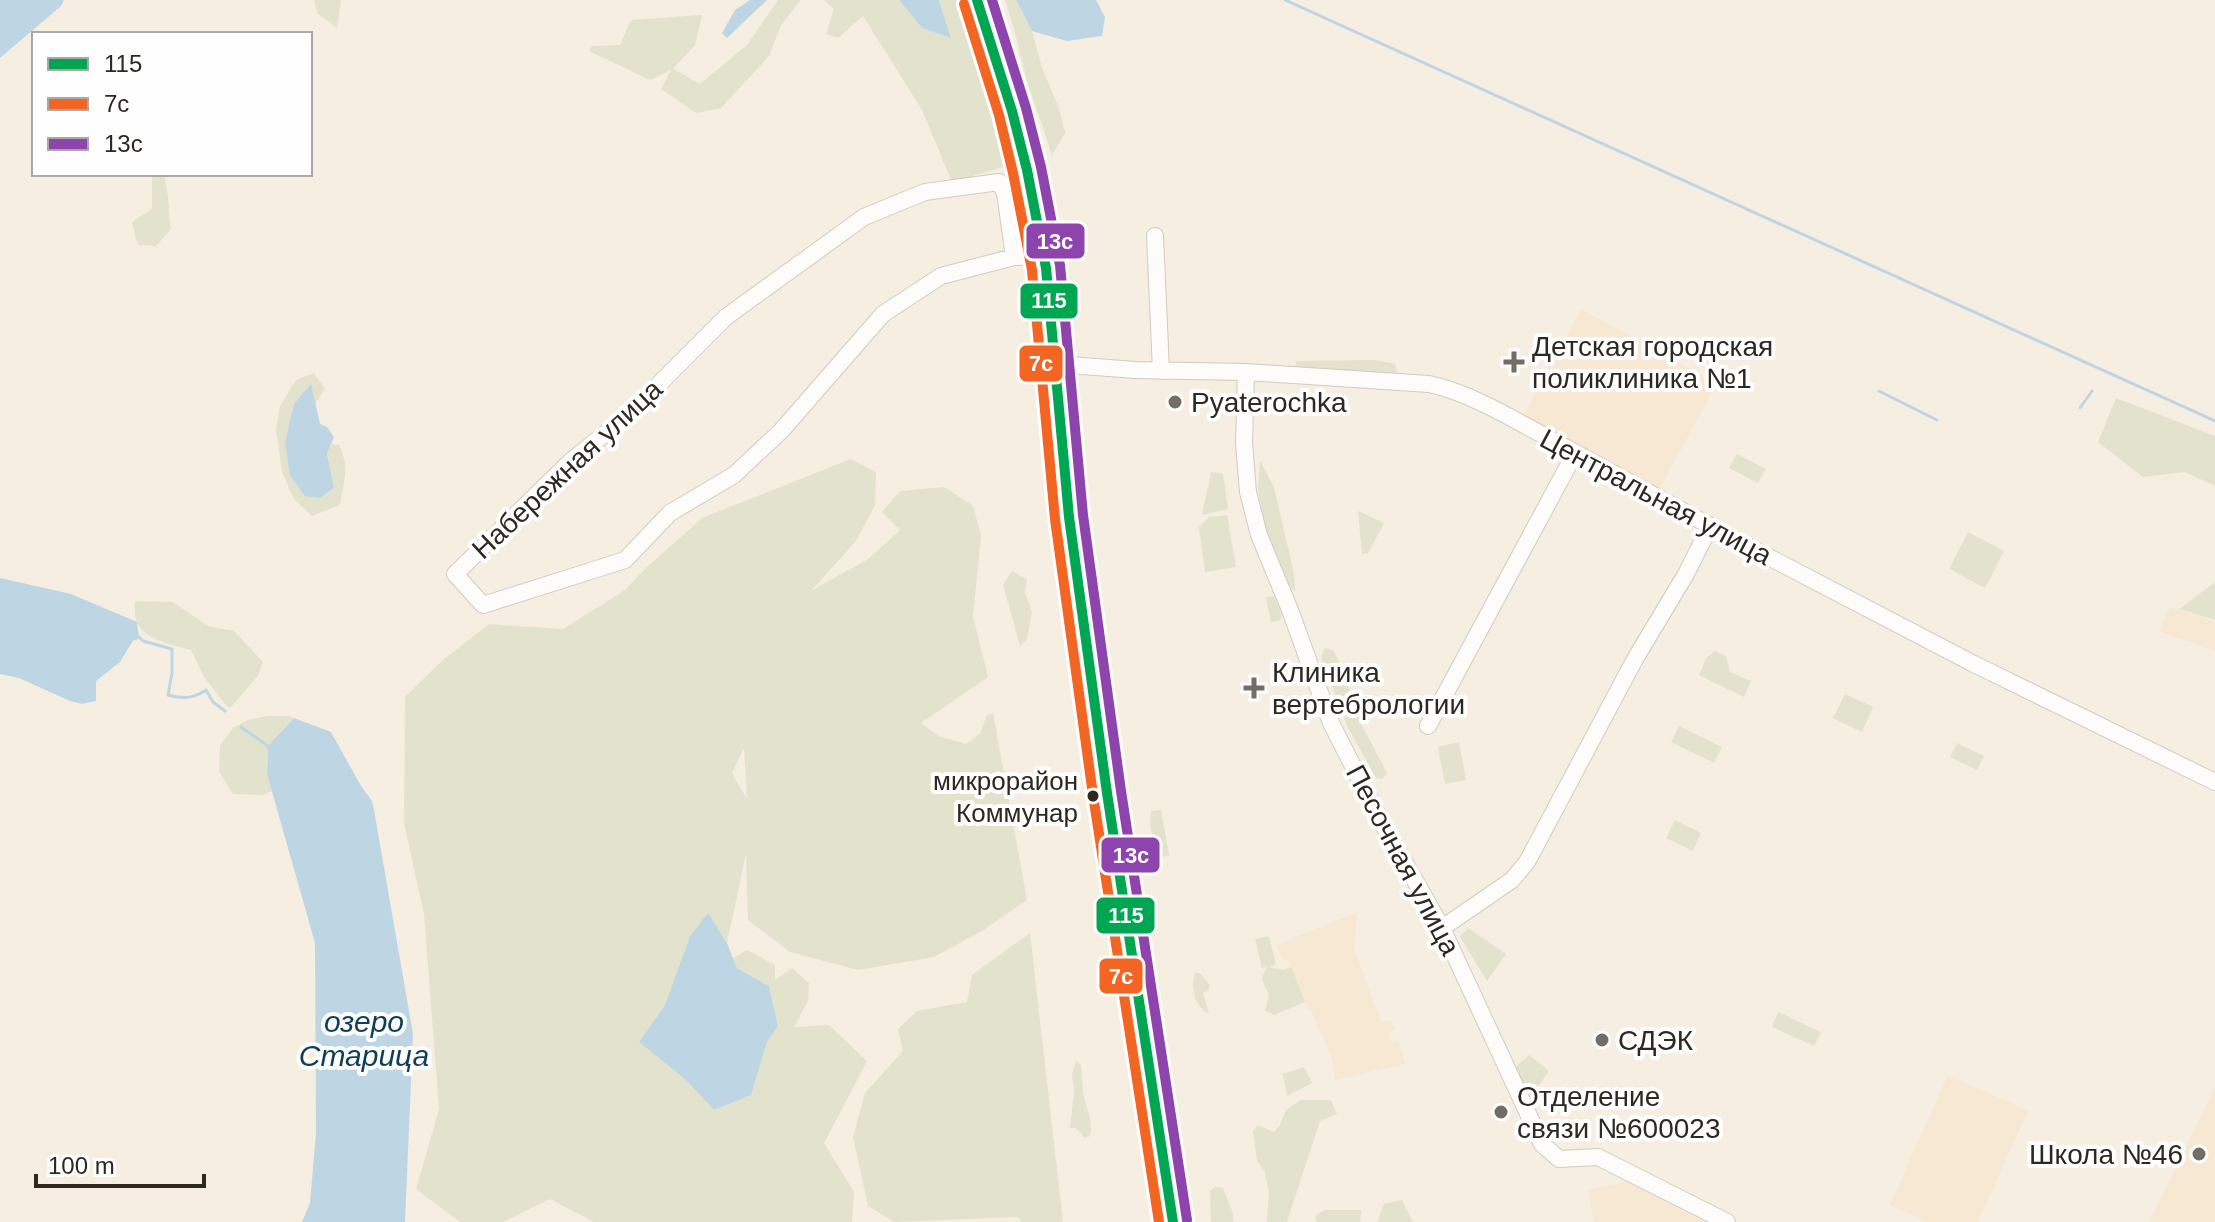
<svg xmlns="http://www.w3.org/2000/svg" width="2215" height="1222" font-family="Helvetica,sans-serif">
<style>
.built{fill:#f7e8d3}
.green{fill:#e3e2cd;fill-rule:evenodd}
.water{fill:#bed6e4}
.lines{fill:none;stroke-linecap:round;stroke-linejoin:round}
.stream{stroke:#bed6e4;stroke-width:3}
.minor-casing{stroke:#d1cbc1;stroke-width:18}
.major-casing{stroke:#d2cec8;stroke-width:22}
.minor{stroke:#fefcfa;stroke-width:16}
.major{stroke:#e9e5de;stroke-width:20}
.bus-1-casing{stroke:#fefefe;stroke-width:16}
.bus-2-casing{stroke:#fefefe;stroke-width:16}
.bus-3-casing{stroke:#fefefe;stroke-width:16}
.bus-1{stroke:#00a651;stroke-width:10}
.bus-2{stroke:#f26522;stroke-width:10}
.bus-3{stroke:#8e44ad;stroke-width:10}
.poi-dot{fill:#736d64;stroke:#fefefe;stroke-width:3}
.bus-dot{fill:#2d2820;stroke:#fefefe;stroke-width:3}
.labels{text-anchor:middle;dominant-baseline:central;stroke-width:8;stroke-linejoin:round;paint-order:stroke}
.bus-label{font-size:26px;fill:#2d2820;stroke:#fefefe;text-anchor:end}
.poi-label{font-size:28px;fill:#2d2820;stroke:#fefefe;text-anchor:start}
.street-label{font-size:28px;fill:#2d2820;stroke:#fefefe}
.water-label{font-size:30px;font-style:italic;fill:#0e3e58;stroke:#fefefe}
.line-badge{stroke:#fefefe;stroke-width:3}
.badge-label{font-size:22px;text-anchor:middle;font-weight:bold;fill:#fff}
</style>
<rect width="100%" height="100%" fill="#f6eee1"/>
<path class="built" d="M1581,309L1717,383L1659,490L1523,416Z
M2170,607L2215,622V651L2159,631Z
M1357,912L1354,948L1381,1022L1392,1020L1395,1030L1388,1033L1391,1042L1398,1040L1405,1064L1335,1080L1332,1059L1311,1010H1309L1287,959L1283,960L1276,945Z
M1948,1075L2028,1111L1978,1222H1927L1890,1205Z
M2215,1087V1222H2149Z
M1628,1182L1705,1222H1594L1588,1190Z"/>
<path class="green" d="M314,0H341L337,28L318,14Z
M778,0H801L781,25L769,56L721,108L696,113L661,89L671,70L650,80L589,51L592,46L620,45L631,20L702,15L695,45L673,69L700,84L747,45Z
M824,0H899L922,28L951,37L939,0H960L986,69L1013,164L952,182L922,110L863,16L838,38L826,34L834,9Z
M1005,0H1016L1032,31L1042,68L1059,108L1065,133L1052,155L1027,81L1014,29Z
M164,176C169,193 168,210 171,229L156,246L138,245L132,222L152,209V177Z
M1375,360L1395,364L1399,378L1295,369L1296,361Z
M314,373L325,389L315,404L310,385L334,487L327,454L332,444L339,445C350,469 344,480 340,505L312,516L294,499L282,472L276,429L280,406L296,380Z
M2116,398L2215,436V486L2185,472L2143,477L2098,442Z
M1737,454L1766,469L1758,483L1729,468Z
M851,459L876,472L875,505L856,541L811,591L868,559L900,530L882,512L900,491L944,487L973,506L981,535L973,617L988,677L921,723L938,736L966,744L980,734L987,715L993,713L1027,900L982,931L934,957L858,970L790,952L748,920L746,853L727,943L708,914L690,936L665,1005L639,1042L686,1080L714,1110L751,1095L767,1042L778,1026L769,986L737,968L733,958L747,950L775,965V980L792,968L809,983L808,1001L794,1027L829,1025L867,1061L824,1143L854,1192L852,1222H594L550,1199L503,1222H460L416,1189L439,1109L424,914L404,823L405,697L444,659L489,624L563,629L625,590L645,569L702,518ZM744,748L747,799L732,773Z
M1260,460L1274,487L1294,574L1295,591L1286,585L1264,522L1258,490Z
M1211,472L1223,474L1228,509L1202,515Z
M1358,511L1384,523L1368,553L1362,554Z
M1227,515L1236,567L1205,572L1199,527L1209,517Z
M1968,532L2004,551L1985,588L1949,569Z
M1012,571L1027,579L1025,593L1032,612L1027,639L1020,646L1003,585Z
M2215,582V620L2179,609Z
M1274,596L1282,616L1279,621L1271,622L1266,597Z
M135,601L173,602L208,626L234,631L263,662L258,676L229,709L204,677L191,650C174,645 144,640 137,622C134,616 135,607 135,601Z
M1325,648L1334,651L1345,675L1358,718L1387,773L1382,779L1376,778L1347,726L1321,657Z
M1715,651L1726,656L1730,672L1751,681L1744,697L1699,675L1707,657Z
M1845,694L1873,707L1862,732L1833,718Z
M267,716H289L294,718C268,746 260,751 272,791L263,795L233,794L219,771L220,745L234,727L248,720Z
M1679,726L1722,747L1714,763L1671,742Z
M1459,742L1466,780L1445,784L1438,747Z
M1957,743L1984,756L1977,770L1950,757Z
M1161,810L1169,855L1162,857C1153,844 1148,827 1151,811Z
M1675,820L1701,833L1693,851L1666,838Z
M1468,928L1506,954L1487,981L1460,937Z
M1030,933L1063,1222H1022L1018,1217L894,1222L868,1206L853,1137L865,1093L903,1051L898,1029L917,1011L967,1002L972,975Z
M1269,936L1276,965L1269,967L1283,970L1291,967L1305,1002L1274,1015L1265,1010L1269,995C1263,982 1258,979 1268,967L1262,968L1255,939Z
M1195,973H1200L1210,985L1208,991L1203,993L1209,1014C1195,1007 1190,987 1195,973Z
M1778,1012L1821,1032L1814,1046L1772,1027Z
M1529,1055L1549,1071L1530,1098L1516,1067Z
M1076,1061L1081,1064C1082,1073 1082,1082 1083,1090C1084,1107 1094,1116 1090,1136L1085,1138L1076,1128H1070L1074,1093L1072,1074Z
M1304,1067L1312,1083L1287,1096L1283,1074Z
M1301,1100H1331L1337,1114L1320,1121L1287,1222H1267L1269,1192L1264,1170L1257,1161L1253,1131L1258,1125L1274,1132L1280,1125L1286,1110Z
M1215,1187L1223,1188L1232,1211L1234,1222H1211L1210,1191Z
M1402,1200L1413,1222H1377L1384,1204Z
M1325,1210H1361L1360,1222H1317L1315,1216Z"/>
<path class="water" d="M0,0H64L61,6L0,58Z
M750,0H767L727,38L722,33L735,10Z
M899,0H939L951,38L922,28Z
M1016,0H1096L1105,17L1102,36L1067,41L1032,31Z
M311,384L320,424L327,427L334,437L327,454L334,488L320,498L305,496L290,475L285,443L294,404Z
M0,578L71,594L137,622L139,637L134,639L120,662L96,681V701L82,704L70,701L19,678L0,674Z
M294,718L331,732L361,786L372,801L374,810L413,1034L405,1222H302L310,1203L316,1133L315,943L267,774L268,746Z
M708,913L727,943L737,968L769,986L778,1026L767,1042L751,1095L714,1110L686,1080L639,1042L665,1005L690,936Z"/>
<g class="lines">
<path class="stream" d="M1285,0L2215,421
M1879,391L1937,420
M2080,408L2092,391
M134,639L139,637L143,641L172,649V673L168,695C182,699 193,699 206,690L213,702L225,711
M241,727L268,746"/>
<defs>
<path id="minor" d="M1155,236L1161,371
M1014,257L1005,193L999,182L925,192L864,217L726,317L626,417L572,460L455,574L483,605L625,560L670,513L734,475L781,431L883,314L941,276L1014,257L1043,256
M1056,364L1135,370L1246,372L1429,384C1456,390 1479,401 1504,414L1738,541L1972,663L2215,782
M1246,372L1244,443L1248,492L1259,535L1290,610L1331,723L1381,821L1442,928L1542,1144L1559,1159L1598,1157L1727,1222
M1428,726L1575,453
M1442,928L1512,880L1527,862L1635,659L1686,574L1710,526"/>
<path id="major" d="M977,0L1012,111L1027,170L1046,268L1069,517L1107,793L1173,1222"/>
</defs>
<use href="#minor" class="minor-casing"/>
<use href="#major" class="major-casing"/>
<use href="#minor" class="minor"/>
<use href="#major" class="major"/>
<defs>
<path id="bus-1" d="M977,0L1012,111L1027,170L1046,268L1069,517L1107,793L1173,1222"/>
<path id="bus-2" d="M964,4L999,115L1013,173L1032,270L1055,519L1093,795L1159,1222"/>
<path id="bus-3" d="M992,0L1026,108L1041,167L1060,265L1083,515L1121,791L1187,1220"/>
</defs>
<use href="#bus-1" class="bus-1-casing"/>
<use href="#bus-2" class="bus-2-casing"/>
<use href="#bus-3" class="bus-3-casing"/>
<use href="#bus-1" class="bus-1"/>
<use href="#bus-2" class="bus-2"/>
<use href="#bus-3" class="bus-3"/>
</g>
<g class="poi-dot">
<path d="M1510 350h8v8h8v8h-8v8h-8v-8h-8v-8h8z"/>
<circle cx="1175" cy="402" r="8"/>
<path d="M1250 676h8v8h8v8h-8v8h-8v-8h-8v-8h8z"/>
<circle cx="1602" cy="1040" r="8"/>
<circle cx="1501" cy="1112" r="8"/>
<circle cx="2199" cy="1154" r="8"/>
</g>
<circle class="bus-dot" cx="1093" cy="796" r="7"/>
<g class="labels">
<g class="bus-label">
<text x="1078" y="781">микрорайон<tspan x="1078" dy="32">Коммунар</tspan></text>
</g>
<g class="poi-label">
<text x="1532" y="346">Детская городская<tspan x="1532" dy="32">поликлиника №1</tspan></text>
<text x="1191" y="402">Pyaterochka</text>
<text x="1272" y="672">Клиника<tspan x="1272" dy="32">вертебрологии</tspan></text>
<text x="1618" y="1040">СДЭК</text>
<text x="1517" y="1096">Отделение<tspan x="1517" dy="32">связи №600023</tspan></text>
<text x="2183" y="1154" text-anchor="end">Школа №46</text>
</g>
<g class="street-label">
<text transform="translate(567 469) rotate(-43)">Набережная улица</text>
<text transform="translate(1656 497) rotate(28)">Центральная улица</text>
<text transform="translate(1403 860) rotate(62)">Песочная улица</text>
</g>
<g class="water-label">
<text x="364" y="1021">озеро<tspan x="364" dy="34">Старица</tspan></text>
</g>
</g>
<g class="line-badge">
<rect x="1025" y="222" width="61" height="38" rx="8" fill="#8e44ad"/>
<rect x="1019" y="282" width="60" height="38" rx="8" fill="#00a651"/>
<rect x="1018" y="344" width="46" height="39" rx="8" fill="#f26522"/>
<rect x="1100" y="836" width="61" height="38" rx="8" fill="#8e44ad"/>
<rect x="1095" y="896" width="61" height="39" rx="8" fill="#00a651"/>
<rect x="1098" y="957" width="46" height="38" rx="8" fill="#f26522"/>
</g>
<g class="badge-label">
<text x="1055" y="249">13с</text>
<text x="1049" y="308">115</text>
<text x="1041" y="371">7с</text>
<text x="1131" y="863">13с</text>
<text x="1126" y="923">115</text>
<text x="1121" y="984">7с</text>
</g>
<rect x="32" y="32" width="280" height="144" fill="#fefefe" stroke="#aaa8a5" stroke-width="2"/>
<rect x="48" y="58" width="40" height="12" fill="#00a651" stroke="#aaa8a5" stroke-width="2"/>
<text x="104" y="72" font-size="24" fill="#2d2820">115</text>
<rect x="48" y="98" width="40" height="12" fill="#f26522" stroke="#aaa8a5" stroke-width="2"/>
<text x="104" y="112" font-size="24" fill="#2d2820">7с</text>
<rect x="48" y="138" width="40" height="12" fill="#8e44ad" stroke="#aaa8a5" stroke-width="2"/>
<text x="104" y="152" font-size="24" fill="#2d2820">13с</text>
<path d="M36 1174v12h168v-12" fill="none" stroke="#2d2820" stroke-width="4"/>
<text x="48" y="1174" font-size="24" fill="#2d2820" stroke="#fefefe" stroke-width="6" paint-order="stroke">100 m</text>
</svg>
